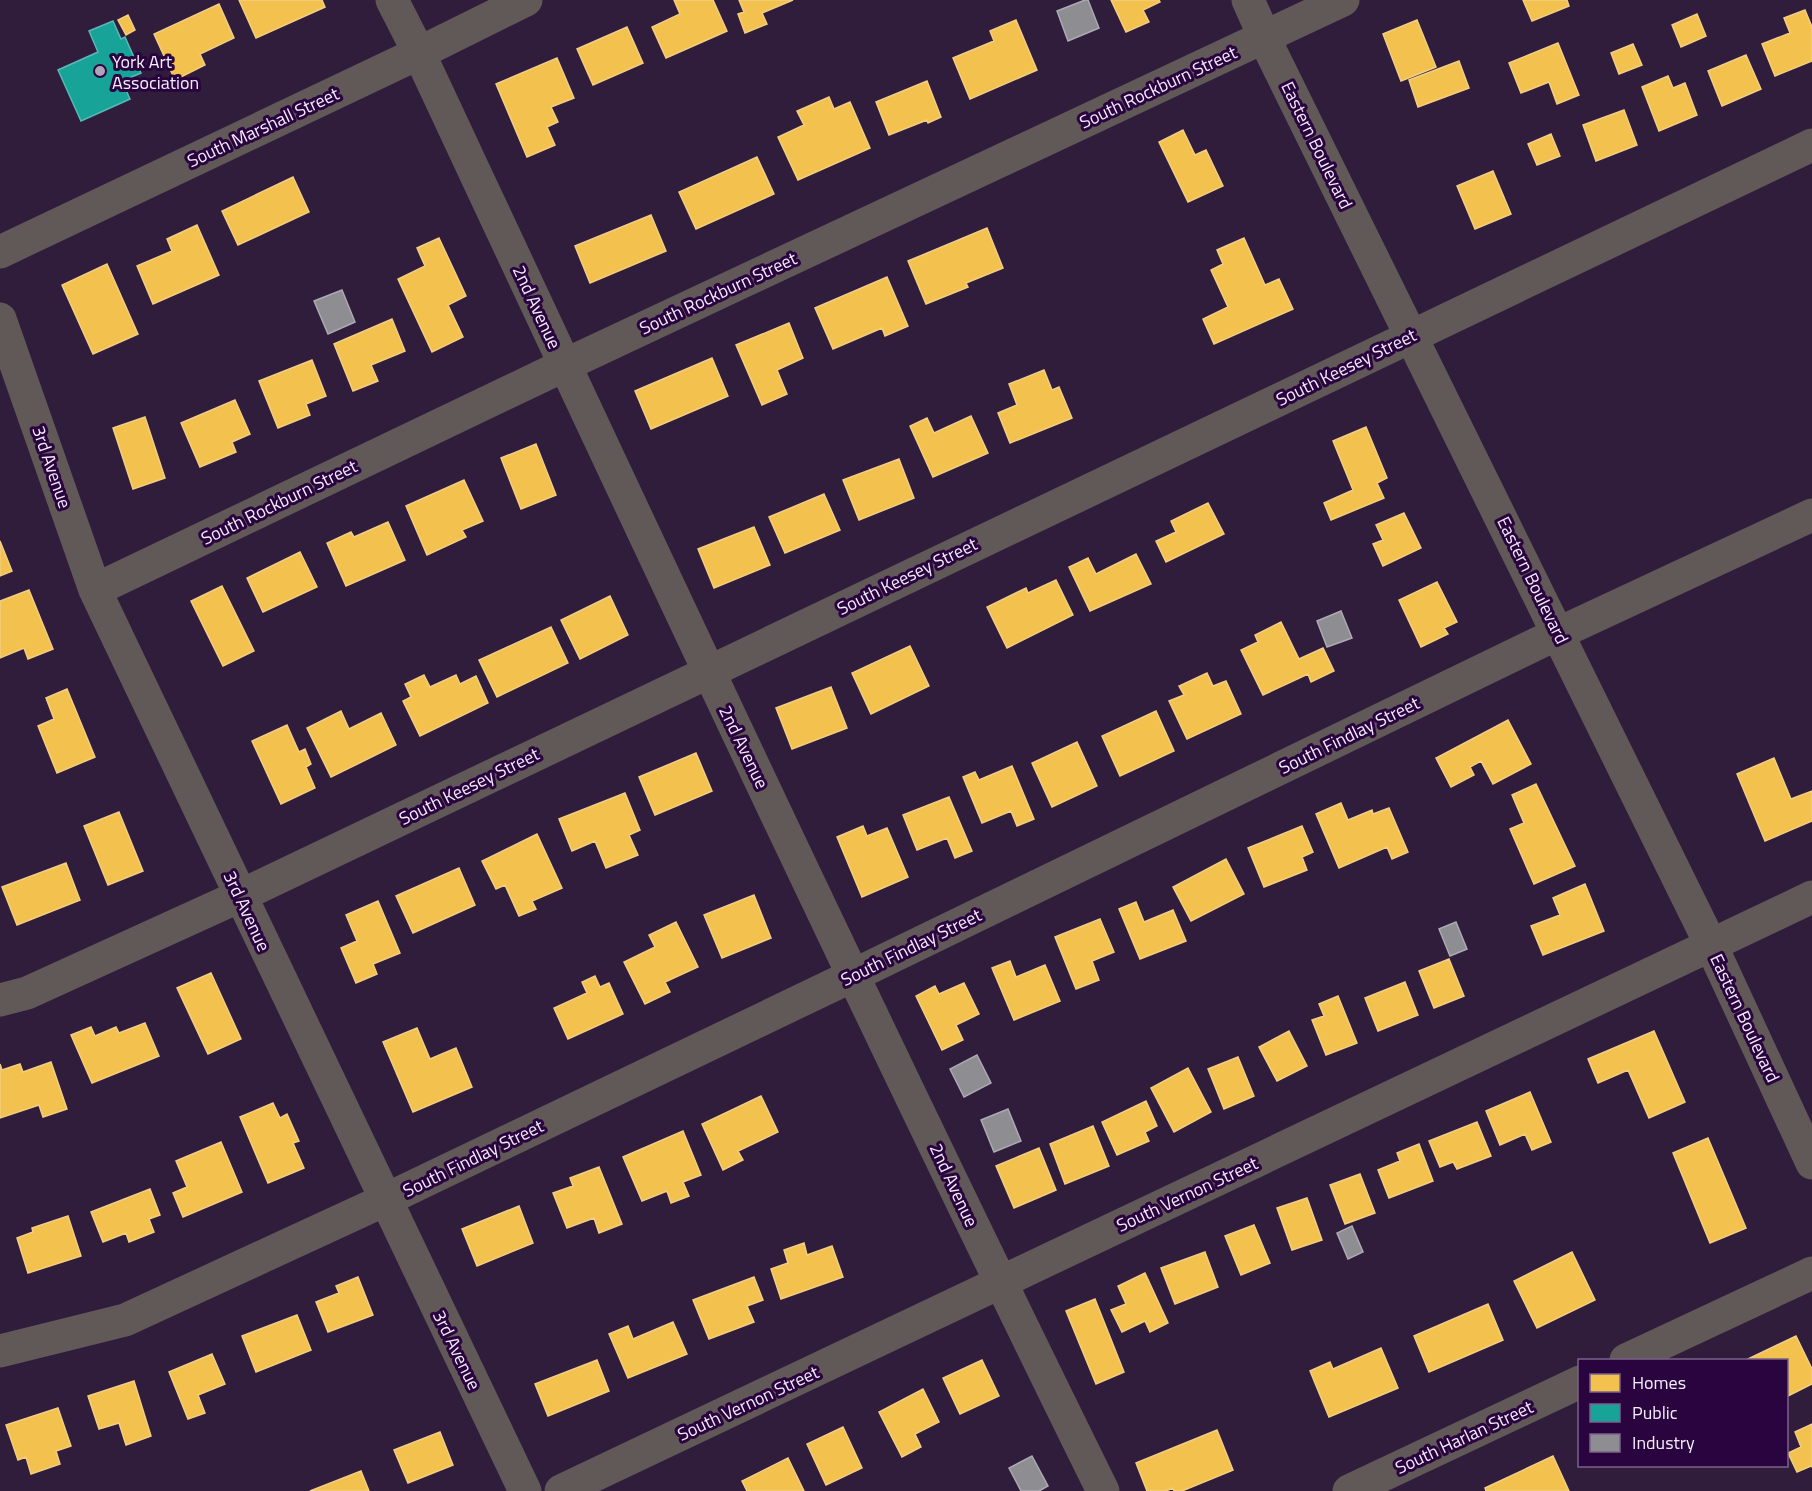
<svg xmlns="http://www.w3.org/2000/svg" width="1812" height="1491" font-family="'Titillium Web',sans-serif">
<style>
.homes{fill:#f2c14e;stroke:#f3ce82;stroke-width:1.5}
.public{fill:#17a398;stroke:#59b9b6;stroke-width:1.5}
.industry{fill:#8d8d92;stroke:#acaab2;stroke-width:1.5}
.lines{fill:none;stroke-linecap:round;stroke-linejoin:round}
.minor{stroke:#615858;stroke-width:33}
.poi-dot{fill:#afa4b8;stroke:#2a043e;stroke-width:2}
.labels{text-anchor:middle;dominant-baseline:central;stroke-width:6;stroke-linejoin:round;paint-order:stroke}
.poi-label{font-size:18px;fill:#f4edfb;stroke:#2a043e;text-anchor:start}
.street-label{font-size:18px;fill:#f4edfb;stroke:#2a043e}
</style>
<rect width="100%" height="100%" fill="#301d3c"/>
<path class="homes" d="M239,0H322L325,7L256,38Z
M674,0H713L727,31L666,58L652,27L680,14Z
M739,0H793L762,13L767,24L745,33L738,14L744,12Z
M1111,0H1159L1160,2L1143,10L1149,22L1126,32Z
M1523,0H1567L1569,6L1532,21Z
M219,4L234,38L200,54L205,65L175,80L154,34Z
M1805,10L1812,27V61L1775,76L1762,44L1790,33L1784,18Z
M1697,14L1706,36L1681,47L1672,25Z
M128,15L135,30L126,35L118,20Z
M1016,20L1037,70L970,99L953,58L994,41L990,31Z
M1417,20L1436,67L1401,81L1383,34Z
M627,27L643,63L593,85L577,49Z
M1558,43L1579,95L1557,104L1549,82L1521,93L1509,63Z
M1633,44L1642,65L1619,74L1611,53Z
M1746,55L1761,89L1722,106L1708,71Z
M557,58L574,98L551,107L558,122L547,127L555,145L527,157L496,84Z
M1459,61L1469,88L1418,107L1409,80Z
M1668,76L1673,88L1685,83L1697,115L1659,131L1642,87Z
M927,81L941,117L928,123L927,120L889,135L876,102Z
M829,97L834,109L850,102L870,148L798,180L778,137L804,125L797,111Z
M1624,110L1637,145L1596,161L1583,125Z
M1183,130L1195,155L1206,150L1223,186L1188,202L1159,142Z
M1551,134L1560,156L1537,165L1528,144Z
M757,157L774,194L696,229L679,192Z
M1493,171L1511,214L1475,229L1457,186Z
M293,177L309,212L238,245L222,211Z
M651,215L666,251L590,283L575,246Z
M197,225L219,275L153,304L137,266L172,251L167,239Z
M987,228L1003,268L966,283L968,287L926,304L908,261Z
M439,238L466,296L448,305L463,337L432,352L398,279L425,266L417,248Z
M1244,238L1265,285L1279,279L1293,309L1214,344L1203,319L1228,307L1211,270L1223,264L1217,250Z
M107,264L138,334L93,354L62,285Z
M887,277L908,326L885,336L882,328L833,349L815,308Z
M392,319L405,351L371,365L378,381L353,391L334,344Z
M789,323L803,358L777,370L787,394L762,405L736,345Z
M712,358L728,396L651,429L635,391Z
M312,360L326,396L306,404L310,415L278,428L259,381Z
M1044,370L1052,390L1059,387L1072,418L1010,443L998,413L1017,405L1009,384Z
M235,400L250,434L232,442L236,452L200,467L181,423Z
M971,416L988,453L933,477L910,426L927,418L934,433Z
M145,417L165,478L133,489L113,428Z
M1366,427L1387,478L1377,483L1384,498L1331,520L1324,503L1353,490L1333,441Z
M536,444L556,495L521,509L501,458Z
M899,459L914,498L859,520L843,480Z
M464,480L483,521L462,530L466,537L427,555L406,506Z
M824,494L840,530L785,553L769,517Z
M1208,503L1224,534L1166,562L1156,541L1176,532L1171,521Z
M1404,513L1421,548L1383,566L1373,544L1383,540L1376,525Z
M388,522L405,560L346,586L327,543L351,532L354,537Z
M754,527L770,565L714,588L698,549Z
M0,541L12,571L0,576Z
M300,552L317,587L263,612L247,578Z
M1136,554L1151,584L1090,611L1069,567L1088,558L1096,574Z
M1056,580L1073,615L1007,648L987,607L1026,588L1028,593Z
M1437,582L1457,622L1444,628L1448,634L1421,647L1399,600Z
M222,586L254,651L223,666L191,601Z
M29,590L53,649L28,659L24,648L0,658V601Z
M610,596L628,635L580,659L561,620Z
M1281,622L1299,659L1323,648L1334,671L1311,682L1308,674L1263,695L1241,650L1258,642L1255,635Z
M551,627L568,663L497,697L479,660Z
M910,646L929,686L871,714L852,673Z
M1207,673L1213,686L1226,681L1241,714L1187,739L1169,701L1184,695L1179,686Z
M424,675L430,687L456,675L460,684L476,676L488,703L420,736L403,701L411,697L405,684Z
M831,687L847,728L792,749L776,708Z
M67,689L95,757L57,773L38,726L54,719L46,698Z
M341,711L349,729L381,713L396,745L331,777L307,728Z
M1156,711L1174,751L1120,776L1102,736Z
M1508,720L1531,764L1493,784L1481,761L1470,767L1474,775L1451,787L1436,758Z
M287,725L299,752L305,749L311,764L306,767L315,788L281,804L252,741Z
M1077,742L1097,786L1052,807L1032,763Z
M696,753L712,791L655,815L639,777Z
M1774,758L1791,799L1812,791V821L1765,841L1737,774Z
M1012,766L1034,819L1017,826L1011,811L982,823L963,777L975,772L979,780Z
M1536,784L1575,866L1534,884L1510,829L1524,823L1512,795Z
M625,793L640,830L629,835L638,855L606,868L595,841L572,851L559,819Z
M949,797L972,851L955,858L947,838L917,850L903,815Z
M1341,803L1348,820L1372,810L1373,814L1389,808L1408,852L1392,859L1387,847L1339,868L1316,814Z
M119,812L143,871L108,885L84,826Z
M863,826L867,836L887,828L908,877L862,897L837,837Z
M1302,826L1313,852L1302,857L1307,870L1264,887L1248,848Z
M537,834L562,888L532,901L536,909L519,916L505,885L496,889L482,861Z
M1226,859L1244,894L1191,921L1173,887Z
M66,863L80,900L17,925L2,887Z
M459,868L475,905L413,933L396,896Z
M1585,884L1604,931L1543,955L1531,926L1560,915L1553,898Z
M754,895L771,938L722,958L704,915Z
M378,901L400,953L373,964L377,974L356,983L341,948L357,941L346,915Z
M1136,902L1144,922L1173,910L1186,941L1140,959L1119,909Z
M1100,919L1114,952L1092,961L1099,980L1076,989L1055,937Z
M676,922L698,967L665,982L670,992L645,1004L624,962L655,947L649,935Z
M1449,959L1464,996L1434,1008L1419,971Z
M1010,961L1016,977L1045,965L1060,1001L1014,1020L992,968Z
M211,973L241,1039L208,1054L177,988Z
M595,976L600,987L609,983L623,1014L568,1039L554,1008L587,993L582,982Z
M1405,982L1418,1015L1378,1031L1365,998Z
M964,983L979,1014L956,1025L963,1040L942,1050L916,996L935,986L939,994Z
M1338,996L1357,1043L1326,1055L1312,1020L1324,1016L1319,1004Z
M145,1023L159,1056L92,1083L71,1035L91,1027L95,1036L116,1027L119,1033Z
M417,1028L430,1059L456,1048L472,1087L413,1112L383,1042Z
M1289,1031L1307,1066L1277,1081L1259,1047Z
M1654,1031L1685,1102L1649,1118L1628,1070L1598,1083L1588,1059Z
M1238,1057L1254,1096L1224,1109L1208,1069Z
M51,1062L67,1109L43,1117L39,1105L0,1118V1064L2,1070L20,1064L23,1072Z
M1188,1068L1211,1112L1174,1132L1151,1088Z
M1530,1092L1551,1142L1532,1150L1525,1134L1500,1145L1486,1111Z
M761,1096L778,1132L738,1151L743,1160L723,1170L702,1124Z
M1146,1101L1157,1126L1145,1132L1149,1141L1117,1155L1102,1122Z
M273,1103L280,1118L287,1114L299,1141L293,1143L304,1168L268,1183L240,1117Z
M1477,1122L1491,1156L1457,1169L1453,1162L1440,1167L1429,1141Z
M1093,1126L1109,1166L1065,1184L1050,1144Z
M683,1131L701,1175L683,1182L689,1196L671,1203L667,1191L642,1201L623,1157Z
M1708,1138L1746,1228L1710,1243L1673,1153Z
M221,1142L242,1192L183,1217L173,1193L187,1187L176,1161Z
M1419,1144L1433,1181L1389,1198L1378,1170L1400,1161L1397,1153Z
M1039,1148L1056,1190L1014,1208L996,1166Z
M599,1167L622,1224L599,1233L594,1218L567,1228L553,1193L573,1186L570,1178Z
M1360,1174L1375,1213L1345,1224L1330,1185Z
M150,1189L160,1215L149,1219L154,1232L129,1242L126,1233L103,1242L91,1212Z
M1307,1198L1322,1240L1292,1250L1277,1208Z
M519,1206L533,1243L477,1266L462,1229Z
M68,1216L81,1256L28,1273L17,1238L33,1232L32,1228Z
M1254,1225L1270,1263L1241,1275L1225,1236Z
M804,1243L807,1255L832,1246L843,1277L781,1299L771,1269L788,1263L784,1250Z
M1205,1252L1218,1287L1175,1304L1161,1268Z
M1572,1252L1595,1300L1537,1328L1514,1281Z
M1145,1273L1168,1323L1150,1332L1145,1321L1122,1332L1111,1310L1126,1304L1118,1286Z
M358,1277L373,1315L328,1332L316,1302L339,1293L336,1286Z
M754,1277L763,1300L747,1306L754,1322L709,1339L693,1300Z
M1095,1299L1124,1372L1096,1384L1066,1311Z
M1488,1304L1503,1340L1429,1372L1414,1336Z
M297,1315L311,1350L256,1372L242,1336Z
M673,1322L687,1354L628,1378L609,1334L628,1326L633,1339Z
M1796,1336L1812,1369V1384L1786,1397V1360H1746Z
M1381,1348L1398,1388L1329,1417L1310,1371L1330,1362L1333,1369Z
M212,1354L225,1384L198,1395L205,1413L188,1419L169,1372Z
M597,1360L609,1391L548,1416L535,1384Z
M982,1360L999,1396L960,1414L943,1378Z
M134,1381L151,1436L126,1445L119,1423L99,1429L88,1396Z
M923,1389L939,1422L915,1434L921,1447L902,1457L879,1412Z
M58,1408L71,1446L56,1451L60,1464L31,1474L26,1457L18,1460L6,1425Z
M1812,1424V1467L1811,1466L1797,1472L1788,1453L1801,1447L1795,1432Z
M843,1427L862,1468L826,1485L807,1444Z
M1217,1430L1233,1470L1182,1491H1174L1173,1488L1166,1491H1147L1136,1463Z
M440,1432L453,1465L408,1483L394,1450Z
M1553,1456L1569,1491H1486L1485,1488Z
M788,1458L804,1491H747L742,1481Z
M361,1471L369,1491H310Z"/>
<path class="public" d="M113,21L121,39L125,37L141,73L122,81L130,99L81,121L58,70L98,52L89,31Z"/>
<path class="industry" d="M1085,0H1088L1099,28L1068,41L1057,11Z
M342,290L355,322L328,334L314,301Z
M1341,611L1352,638L1327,647L1317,621Z
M1456,922L1467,949L1450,956L1439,929Z
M977,1055L991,1083L964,1097L950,1069Z
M1008,1109L1021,1141L994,1152L981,1120Z
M1352,1226L1363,1252L1348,1259L1337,1233Z
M1032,1456L1048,1486L1039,1491H1021L1009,1468Z"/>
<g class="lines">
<path class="minor" d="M392,0L419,53C644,534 868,1015 1103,1491
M1248,0L1272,54L1711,945L1812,1163
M0,252L419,53L526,0
M0,319L95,590L525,1491
M95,590L565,365L1343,0
M0,1000L27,993L240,896L1812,145
M0,1351L125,1320L385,1200L854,975L1559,633L1812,515
M1626,1360L1812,1273
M561,1491L1812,897
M1349,1491L1580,1382"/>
</g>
<circle class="poi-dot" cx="100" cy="71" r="6"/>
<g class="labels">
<g class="poi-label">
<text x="112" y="61">York Art<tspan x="112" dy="21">Association</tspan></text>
</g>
<g class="street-label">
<text transform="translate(1158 87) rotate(-25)">South Rockburn Street</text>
<text transform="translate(263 127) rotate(-25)">South Marshall Street</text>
<text transform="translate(1317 145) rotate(64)">Eastern Boulevard</text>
<text transform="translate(718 293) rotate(-25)">South Rockburn Street</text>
<text transform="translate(537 307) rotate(65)">2nd Avenue</text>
<text transform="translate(1346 367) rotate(-26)">South Keesey Street</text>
<text transform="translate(52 467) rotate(71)">3rd Avenue</text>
<text transform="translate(279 502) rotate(-26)">South Rockburn Street</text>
<text transform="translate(907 576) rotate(-26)">South Keesey Street</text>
<text transform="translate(1533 580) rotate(64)">Eastern Boulevard</text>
<text transform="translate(1349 735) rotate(-26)">South Findlay Street</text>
<text transform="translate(744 747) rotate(64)">2nd Avenue</text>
<text transform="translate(469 786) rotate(-26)">South Keesey Street</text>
<text transform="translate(247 911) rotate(65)">3rd Avenue</text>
<text transform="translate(911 947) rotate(-26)">South Findlay Street</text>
<text transform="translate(1745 1018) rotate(65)">Eastern Boulevard</text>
<text transform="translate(473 1158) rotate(-26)">South Findlay Street</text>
<text transform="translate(954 1185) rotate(65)">2nd Avenue</text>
<text transform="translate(1187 1194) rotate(-25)">South Vernon Street</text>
<text transform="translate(457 1350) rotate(64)">3rd Avenue</text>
<text transform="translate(748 1403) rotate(-25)">South Vernon Street</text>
<text transform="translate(1464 1437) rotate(-25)">South Harlan Street</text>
</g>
</g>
<rect x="1578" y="1359" width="210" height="108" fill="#2a043e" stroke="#7b618a" stroke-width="1.5"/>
<rect x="1590" y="1374" width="30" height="18" fill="#f2c14e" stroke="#7b618a" stroke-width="1.5"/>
<text x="1632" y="1389" font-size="18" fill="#f4edfb">Homes</text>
<rect x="1590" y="1404" width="30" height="18" fill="#17a398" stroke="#7b618a" stroke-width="1.5"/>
<text x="1632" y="1419" font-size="18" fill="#f4edfb">Public</text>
<rect x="1590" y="1434" width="30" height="18" fill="#8d8d92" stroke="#7b618a" stroke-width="1.5"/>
<text x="1632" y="1449" font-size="18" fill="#f4edfb">Industry</text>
</svg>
